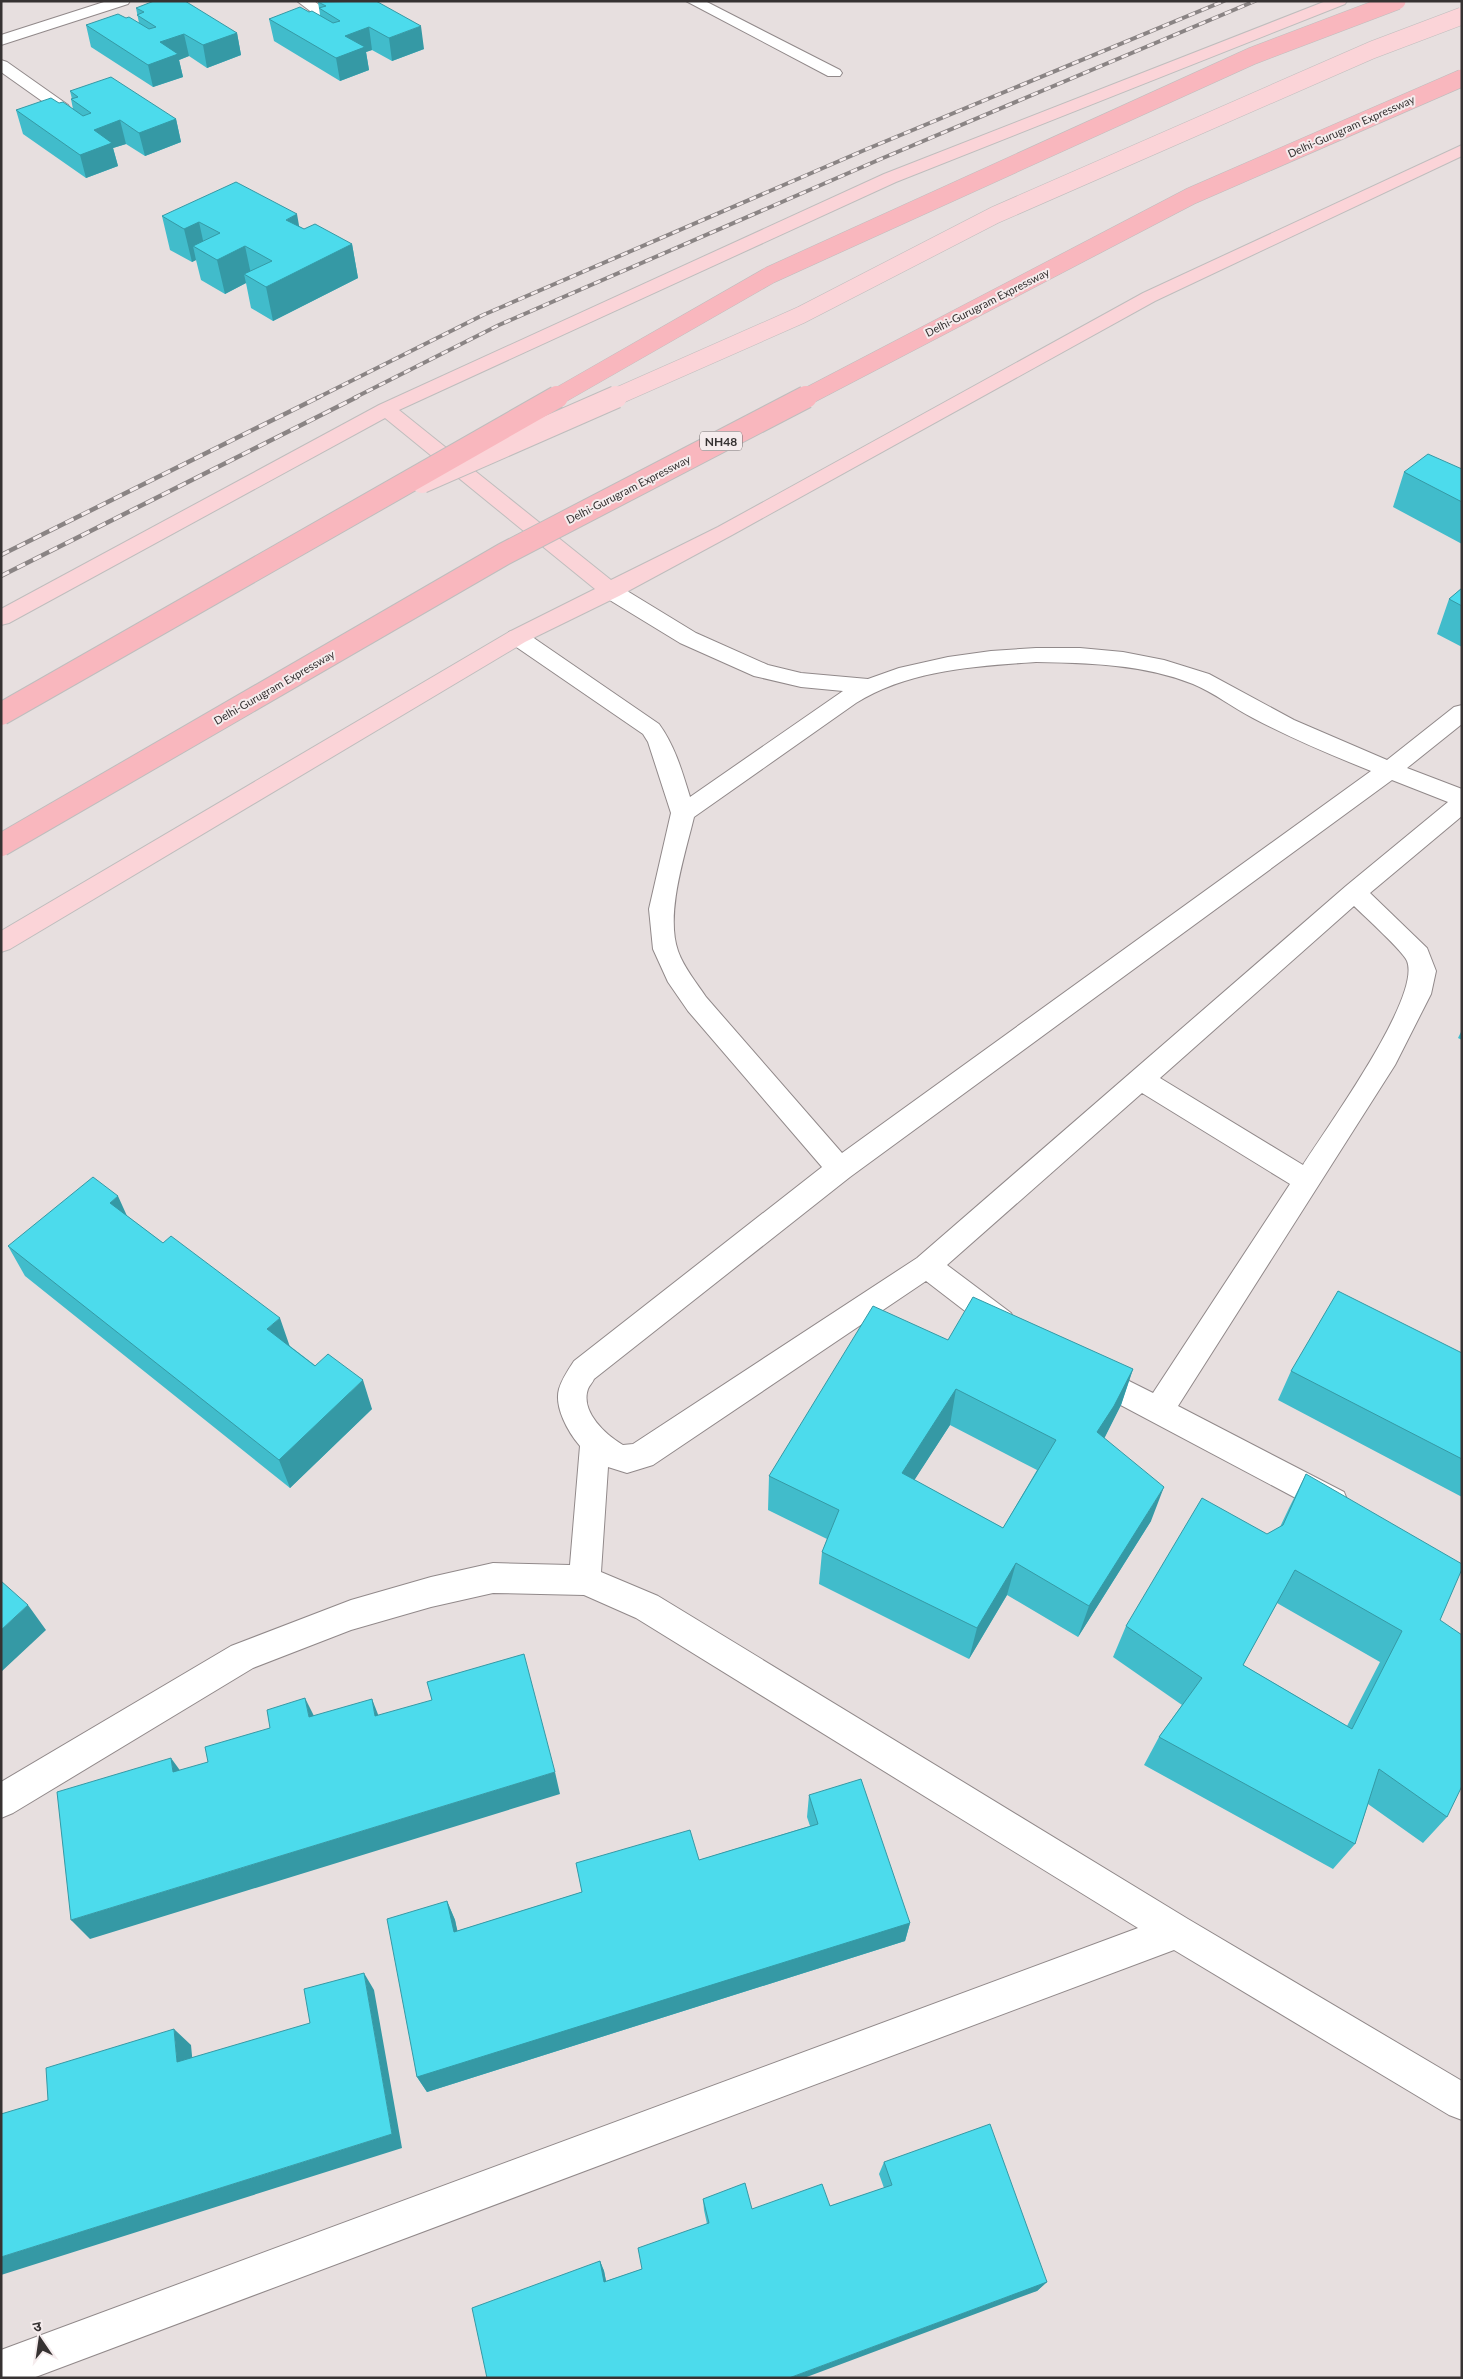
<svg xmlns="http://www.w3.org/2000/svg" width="1463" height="2379" font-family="Lato,'Noto Sans Devanagari',sans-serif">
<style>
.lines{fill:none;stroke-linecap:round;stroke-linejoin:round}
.minor-casing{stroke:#91898a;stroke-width:2}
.major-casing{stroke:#bfbdbd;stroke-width:2}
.minor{fill:#fff;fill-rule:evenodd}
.major{fill:#fbd4d8;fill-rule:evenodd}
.rail-far1-casing{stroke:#8a8484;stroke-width:4}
.rail-casing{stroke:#8a8484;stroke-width:4.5}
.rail-far1{stroke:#f5eced;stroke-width:2.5;stroke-dasharray:7;stroke-linecap:butt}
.rail{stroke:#f5eced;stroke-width:3;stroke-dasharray:9;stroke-linecap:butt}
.major-bridge-far1-casing{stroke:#bfbdbd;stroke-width:18;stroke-linecap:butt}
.major-bridge-casing{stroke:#bfbdbd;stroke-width:24;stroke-linecap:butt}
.highway-bridge-far1-casing{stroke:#bfbdbd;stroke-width:18;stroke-linecap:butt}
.highway-bridge-casing{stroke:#bfbdbd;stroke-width:24;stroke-linecap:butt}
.major-bridge-far1{stroke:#fbd4d8;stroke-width:17}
.major-bridge{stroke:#fbd4d8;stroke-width:22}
.highway-bridge-far1{stroke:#f9b7be;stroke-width:17}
.highway-bridge{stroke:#f9b7be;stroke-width:22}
.wall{fill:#41bccb;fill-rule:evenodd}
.shaded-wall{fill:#3599a5}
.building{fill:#4cdbec;stroke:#3599a5;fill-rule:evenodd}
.labels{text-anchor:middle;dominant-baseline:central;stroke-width:4;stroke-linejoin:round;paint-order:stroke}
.far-street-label{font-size:11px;fill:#363232;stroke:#f5eced}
.shield{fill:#f5eced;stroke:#6f6a6a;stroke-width:1}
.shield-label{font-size:12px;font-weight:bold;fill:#363232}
</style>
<rect width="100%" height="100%" fill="#e7dfdf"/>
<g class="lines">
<defs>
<path id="minor" d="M107,1H130L128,4L1,45V35Z
M297,1H314L331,14L323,19L318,17Z
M686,1H705L840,70L842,73L840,76H828Z
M1,60L7,62L68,105L70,108L68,111H56L1,72Z
M611,584L619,586L696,633L768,665L801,673L868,679L899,668L948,657L991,651L1036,648H1080L1123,652L1164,660L1209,674L1294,720L1387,760L1454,707L1462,705V724L1407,768L1462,789V816L1370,893L1427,948L1436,971L1431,994L1395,1065L1178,1406L1344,1492L1348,1502L1344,1512L1333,1516L1322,1512L1083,1385L1078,1376L1083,1367L1093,1363L1153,1393L1290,1184L1142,1093L947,1265L1011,1313L1015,1322L1011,1331L1001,1334L991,1331L926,1281L653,1465L627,1473L608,1467L601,1572L658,1596L1188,1919L1462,2081V2120L1449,2115L1174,1950L33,2378H1V2350L1138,1928L636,1618L584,1595L493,1593L431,1607L351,1630L253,1668L13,1813L1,1818V1782L231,1646L351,1600L431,1577L493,1563L570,1565L580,1446C568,1432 554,1407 559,1389C562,1379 568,1370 574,1361L822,1167L688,1011L668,982L653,949L649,909L671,813L648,742L643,734L509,642L506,637L509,632L517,630L525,632L659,724C675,746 682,771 690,797L843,691L801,687L754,676L680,643L603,596L600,591L603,586ZM1036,662C1089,663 1143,664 1193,684C1215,693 1233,708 1253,718C1291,738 1331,755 1371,771L842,1153L706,997C696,982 684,968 678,951C665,914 685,855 694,817L856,703C908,670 976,666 1036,662ZM1392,780L1448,802L1346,886L917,1258L633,1444L623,1445C606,1435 580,1412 588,1389C589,1386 593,1382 594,1379L850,1177ZM1354,906C1365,917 1403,951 1407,961C1422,997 1325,1130 1303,1165L1160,1078Z"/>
<path id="major" d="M1326,1H1347L1345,4L896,182L399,410L611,580L718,527L1143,293L1462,145V156L1155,301L732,535L619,596L525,642L10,949L1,952V931L509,632L595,589L385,418L9,623L1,625V609L379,405L884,174Z"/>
</defs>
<use href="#minor" class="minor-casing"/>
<use href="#major" class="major-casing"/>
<use href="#minor" class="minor"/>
<use href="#major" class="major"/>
<defs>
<path id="rail-far1" d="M317,398L483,315L867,149L1224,1
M354,398L499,325L883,158L1255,1"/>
<path id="rail" d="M1,555L319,397
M1,576L357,397"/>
</defs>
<use href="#rail-far1" class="rail-far1-casing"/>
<use href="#rail" class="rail-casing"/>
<use href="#rail-far1" class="rail-far1"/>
<use href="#rail" class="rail"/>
<defs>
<path id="major-bridge-far1" d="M613,398L801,315L995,215L1372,50L1462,16"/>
<path id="major-bridge" d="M422,482L616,397"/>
<path id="highway-bridge-far1" d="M555,398L770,275L1252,56L1397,1
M804,398L1191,196L1462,78"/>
<path id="highway-bridge" d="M1,714L557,397
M1,845L504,554L806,397"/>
</defs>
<use href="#major-bridge-far1" class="major-bridge-far1-casing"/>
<use href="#major-bridge" class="major-bridge-casing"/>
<use href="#highway-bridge-far1" class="highway-bridge-far1-casing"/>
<use href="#highway-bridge" class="highway-bridge-casing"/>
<use href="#major-bridge-far1" class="major-bridge-far1"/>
<use href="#major-bridge" class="major-bridge"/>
<use href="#highway-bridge-far1" class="highway-bridge-far1"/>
<use href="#highway-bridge" class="highway-bridge"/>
</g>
<path class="wall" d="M318,2L424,49L392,61L372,50L366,52L369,70L340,81L274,41L269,19L309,12L320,15Z
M136,8L237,33L241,55L207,68L189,56L179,60L183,77L153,87L91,47L86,25L126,18L139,23Z
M70,91L176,119L181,142L145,156L126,144L113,148L118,166L86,178L23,134L16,110L59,103L73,109L71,99H72Z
M162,216L299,226L304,229L352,244L358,278L273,321L251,308L246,283L225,294L201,280L196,260L192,262L170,250Z
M1462,469V544L1393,507L1404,472Z
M1462,588V647L1437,634L1449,599Z
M1462,1030V1040L1458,1038Z
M127,1216L163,1243L290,1346L372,1409L290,1488L25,1276L8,1246Z
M948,1340L1133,1369L1121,1405L1104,1438L1151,1521L1078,1637L1007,1595L969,1659L819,1584L822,1552L827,1539L768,1510L769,1476ZM950,1425L1037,1470L1003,1528L914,1480Z
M1462,1353V1497L1278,1400L1291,1371Z
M1306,1474L1440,1620L1447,1817L1423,1843L1368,1804L1355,1844L1333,1869L1144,1765L1159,1737L1182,1705L1113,1657L1126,1626L1267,1534L1280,1527L1289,1508ZM1277,1603L1380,1662L1347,1726L1243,1665Z
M809,1795L910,1923L905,1941L427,2092L417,2077L447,1901L455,1920L457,1931L582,1892L699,1860L810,1826L807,1817Z
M884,2162L1047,2282L1037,2291L487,2378L600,2261L604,2271L606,2281L642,2269L707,2224L704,2210L703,2199L752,2209L830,2206L884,2188L879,2174Z"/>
<path class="shaded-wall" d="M421,26L424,49L392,61L389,38Z
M369,27L372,50L366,52L369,70L340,81L336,58L345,36Z
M237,33L241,55L207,68L203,45Z
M184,34L189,56L179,60L183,77L153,87L148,65L160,42Z
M176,119L181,142L145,156L139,133Z
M120,120L126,144L113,148L118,166L86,178L80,155L94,130Z
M297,214L303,248L286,220Z
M199,222L206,254L193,246L196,260L192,262L184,229Z
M352,244L358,278L273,321L266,287Z
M245,246L252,279L244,274L246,283L225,294L217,260Z
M118,1196L132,1227L110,1203Z
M280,1318L290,1347L267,1329Z
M1133,1369L1121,1405L1103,1441L1097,1432Z
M363,1380L372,1409L290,1488L279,1460Z
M956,1389L950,1425L897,1507L902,1473Z
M1164,1487L1151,1521L1078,1637L1089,1606Z
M1016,1563L1007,1595L969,1659L977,1628Z
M28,1605L46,1630L1,1672V1630Z
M305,1698L317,1722L309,1717Z
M372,1699L381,1722L375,1716Z
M171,1758L187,1780L173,1772Z
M555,1772L560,1794L90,1939L71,1920Z
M447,1901L455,1920L462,1951L454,1932Z
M910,1923L905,1941L427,2092L417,2077Z
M364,1973L374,1990L402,2148L1,2275V2257L392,2134Z
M174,2029L191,2045L194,2077L177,2062Z
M600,2261L604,2271L608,2291L604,2282Z
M1047,2282L1037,2291L804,2378H789Z"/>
<path class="building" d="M154,1H185L237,33L203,45L184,34L160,42L178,54L148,65L86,25L118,14L126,18L129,17L149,29L156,27L137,15L144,12L136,8Z
M376,1L421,26L389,38L369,27L345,36L365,47L336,58L269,19L300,7L309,12L312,11L333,23L340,21L319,8L326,6L318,2Z
M111,77L176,119L139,133L120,120L94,130L112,143L80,155L16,110L51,98L59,103L63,102L83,116L91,113L71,99L78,97L70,91Z
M236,182L297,214L286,220L304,229L315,224L352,244L266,287L244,274L272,261L245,246L217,260L193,246L220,233L199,222L184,229L162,216Z
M1428,454L1462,469V502L1404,472Z
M1462,588V606L1449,599Z
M93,1177L118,1196L110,1203L163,1243L171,1236L280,1318L267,1329L315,1366L328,1354L363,1380L279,1460L8,1246Z
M1338,1291L1462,1353V1459L1291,1371Z
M973,1297L1133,1369L1114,1406L1097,1432L1164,1487L1089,1606L1016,1563L977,1628L822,1552L839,1510L769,1476L873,1306L948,1340ZM956,1389L1056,1440L1003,1528L902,1473Z
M1306,1474L1462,1564V1569L1440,1620L1462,1635V1786L1447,1817L1379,1769L1355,1844L1159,1737L1202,1678L1126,1626L1202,1498L1267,1534L1283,1525ZM1295,1570L1402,1631L1352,1729L1243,1665Z
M1,1581L28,1605L1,1630Z
M524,1654L555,1772L71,1920L57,1792L171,1758L173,1772L208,1762L205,1747L270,1728L267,1710L305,1698L309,1717L372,1699L375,1716L432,1700L427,1682Z
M861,1779L910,1923L417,2077L387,1919L447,1901L454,1932L582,1892L576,1863L690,1830L699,1860L818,1824L809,1795Z
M364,1973L392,2134L1,2257V2114L48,2100L46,2068L174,2029L177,2062L310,2023L304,1989Z
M990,2124L1047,2282L789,2378H487L472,2308L600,2261L604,2282L642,2269L638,2248L709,2223L703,2199L745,2183L752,2209L822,2184L830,2206L892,2185L884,2162Z"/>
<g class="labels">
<g class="far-street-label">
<text transform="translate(1351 126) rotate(-24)">Delhi-Gurugram Expressway</text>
<text transform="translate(987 302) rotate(-27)">Delhi-Gurugram Expressway</text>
<text transform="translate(628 489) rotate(-27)">Delhi-Gurugram Expressway</text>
<text transform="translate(274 687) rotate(-30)">Delhi-Gurugram Expressway</text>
</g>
<rect class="shield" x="700" y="431.5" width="42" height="19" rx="4"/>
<g class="shield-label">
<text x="721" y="441">NH48</text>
</g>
</g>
<rect width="1463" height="2379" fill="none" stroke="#363232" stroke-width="5"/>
<g transform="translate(40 2339) rotate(347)" stroke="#f5eced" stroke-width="4" paint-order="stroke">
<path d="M0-4L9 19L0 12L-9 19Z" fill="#363232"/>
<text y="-8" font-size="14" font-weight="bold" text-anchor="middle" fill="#363232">उ</text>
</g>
</svg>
